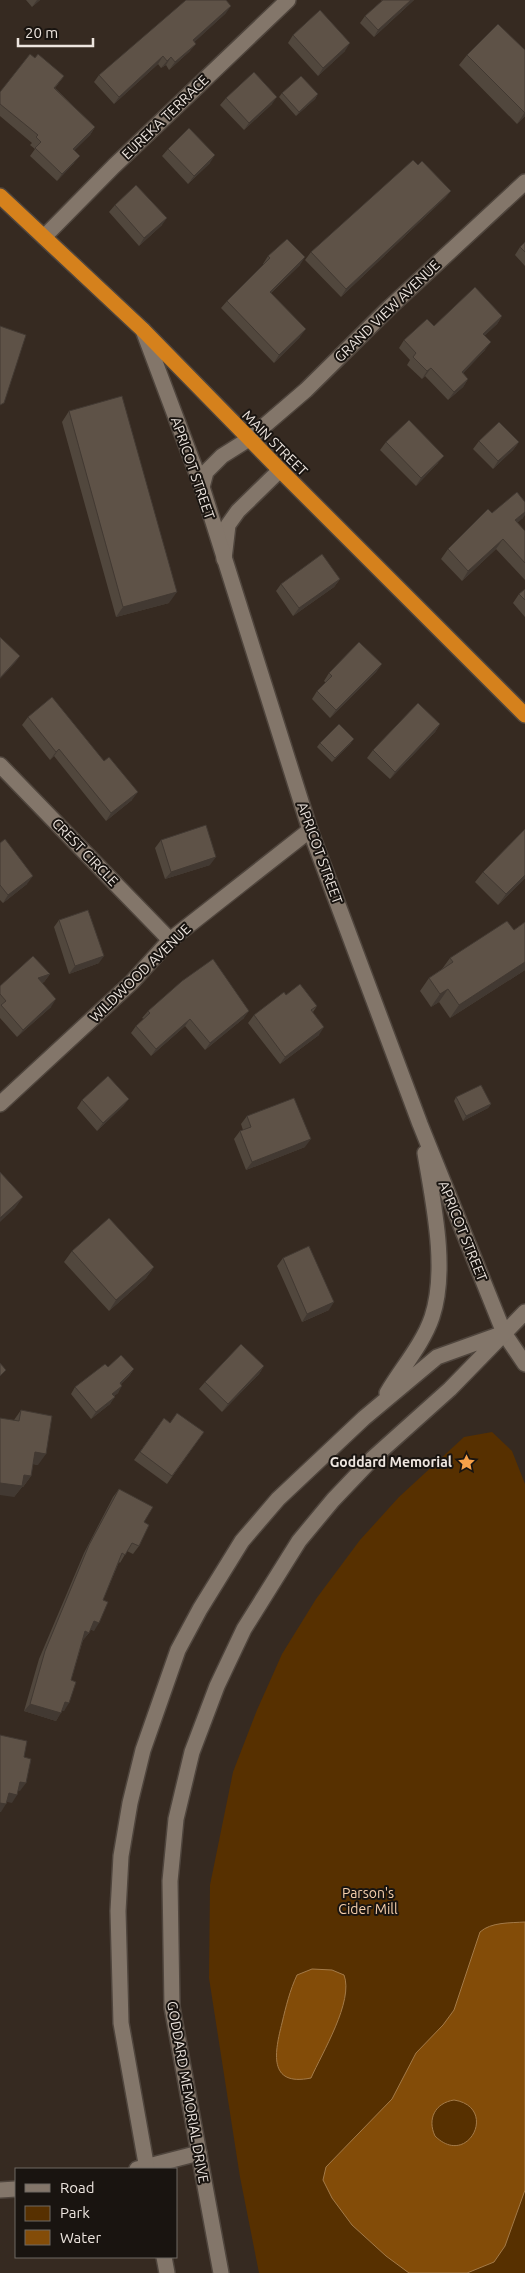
<svg xmlns="http://www.w3.org/2000/svg" width="525" height="2273" font-family="Ubuntu,sans-serif">
<style>
.green{fill:#573000}
.water{fill:#834c08;stroke:#a37a48;fill-rule:evenodd}
.lines{fill:none;stroke-linecap:round;stroke-linejoin:round}
.street-casing{stroke:#4f453d;stroke-width:18}
.secondary-casing{stroke:#4f453d;stroke-width:18}
.highway-casing{stroke:#4f453d;stroke-width:18}
.street{stroke:#83766a;stroke-width:15}
.secondary{stroke:#83766a;stroke-width:15}
.highway{stroke:#d5811c;stroke-width:15}
.wall{fill:#51473d}
.shaded-wall{fill:#423932}
.building{fill:#5e5247;stroke:#423932}
.labels{text-anchor:middle;dominant-baseline:central;stroke-width:4;stroke-linejoin:round;paint-order:stroke}
.street-label{font-size:14px;fill:#ede5df;stroke:#191410}
.poi-label{font-size:14px;font-weight:bold;fill:#ede5df;stroke:#191410;text-anchor:end}
.park-label{font-size:14px;fill:#f7d0ad;stroke:#191410}
</style>
<rect width="100%" height="100%" fill="#362a21"/>
<path class="green" d="M492,1432L512,1451L525,1484V2273H259L240,2177L209,1978L210,1885L233,1772L257,1710L282,1654L316,1599L360,1540L399,1497L464,1437Z"/>
<path class="water" d="M525,1922V2190L505,2246L494,2262L467,2273H409L386,2256L352,2225L332,2198L323,2180L326,2167L392,2099L416,2053L443,2025L454,2010L480,1932C491,1922 510,1923 525,1922ZM454,2100C499,2107 468,2169 435,2136C427,2119 435,2103 454,2100Z
M312,1969L332,1970L344,1975C354,2001 322,2053 311,2078C267,2087 275,2051 282,2023C286,2006 290,1990 297,1975Z"/>
<g class="lines">
<defs>
<path id="street" d="M44,237L114,166L288,0
M249,439L306,390L389,308L525,182
M224,559L228,525L238,511L280,470
M0,765L170,940
M0,1104L132,982L170,940L310,830
M504,1333L525,1364
M137,2169L199,2153
M0,2190L16,2189"/>
<path id="secondary" d="M143,330L202,487L310,830L420,1124L504,1333
M202,487L206,472L222,456L249,439
M387,1393C401,1369 423,1344 432,1317C448,1269 433,1202 425,1153
M147,2169L121,2023L118,1911L121,1856L130,1803L143,1750L178,1650L200,1609L242,1541L278,1499L364,1418L437,1357L501,1334
M164,2257L167,2273
M221,2273L172,2007L170,1881L176,1819L192,1752L217,1686L244,1629L299,1541L333,1500L373,1458L450,1389L525,1312"/>
<path id="highway" d="M0,196L143,330L280,470L525,715"/>
</defs>
<use href="#street" class="street-casing"/>
<use href="#secondary" class="secondary-casing"/>
<use href="#highway" class="highway-casing"/>
<use href="#street" class="street"/>
<use href="#secondary" class="secondary"/>
<use href="#highway" class="highway"/>
</g>
<path class="wall" d="M26,0H40L32,7Z
M381,0H414L374,37L360,23L365,16L382,1Z
M226,13L194,42L190,51L169,70L166,65L161,68L158,64L114,104L94,82L99,75Z
M293,35L345,51L318,76L288,43Z
M525,50V116L517,124L459,65L467,55Z
M35,58L64,76L55,88L95,127L90,135L74,150V163L57,181L30,156L35,149L30,145L32,143L0,116V92Z
M282,93L318,94L315,99L296,116L279,97Z
M226,98L272,104L244,130L220,105Z
M168,149L210,163L188,184L162,156Z
M418,165L451,191L445,198L341,297L305,260L311,252Z
M115,205L162,225L139,246L109,212Z
M525,242V266L515,255L520,247Z
M268,256L300,265L271,293L300,337L274,363L221,308L227,301L264,265L263,264Z
M502,316L497,324L485,335V350L463,373L468,379L463,387L448,400L425,376L422,379L407,365L410,360L399,348L404,340L434,326Z
M69,411L169,603L116,617L62,422Z
M479,441L519,442L513,450L493,469L473,449Z
M386,442L438,463L416,486L380,450Z
M492,513L523,518L517,522L525,531V580L496,549L462,581L441,559L448,549Z
M340,579L334,587L293,616L276,591L281,584Z
M525,589V617L513,603L519,594Z
M382,664L376,672L330,718L312,699L317,691L326,683L324,681L329,673Z
M28,717L132,800L106,821L54,756L50,760L22,725Z
M440,724L435,732L390,779L367,758L373,750Z
M320,743H351L332,762L317,747Z
M525,829V878L498,905L475,882L483,872Z
M161,840L210,865L165,879L155,848Z
M0,843L27,884L3,903L0,900Z
M59,920L99,963L69,974L54,927Z
M525,922V970L450,1018L439,1002L431,1007L420,991L429,978L442,969L450,958L514,930Z
M50,974L44,982L42,983L51,1007L17,1037L0,1018V986Z
M286,995L317,1006L313,1012L319,1035L280,1064L248,1023L254,1015Z
M148,1011L244,1018L205,1050L185,1026L151,1056L131,1033L136,1026L144,1019L142,1018Z
M456,1097L491,1104L488,1108L463,1121L454,1101Z
M129,1099L123,1106L97,1131L77,1108L82,1100Z
M247,1116L305,1147L246,1170L234,1139L240,1131L243,1130L241,1124Z
M72,1251L154,1267L146,1278L109,1311L64,1262Z
M283,1258L329,1310L302,1322L277,1266Z
M264,1366L259,1374L222,1412L199,1389L205,1382Z
M108,1367L134,1369L129,1376L121,1384L118,1393L114,1396L110,1404L91,1419L71,1394L75,1387Z
M21,1410L38,1465L33,1464L31,1476L23,1487H22L14,1497V1420Z
M164,1418L170,1423L204,1432L167,1484L134,1460Z
M119,1489L144,1522L139,1546L133,1554L127,1551L120,1563L119,1562L103,1600L94,1631L90,1629L89,1633L83,1640L71,1680L64,1711L62,1710L56,1721L24,1711L39,1659L84,1553L113,1497Z"/>
<path class="shaded-wall" d="M37,0H40L32,7Z
M411,0H414L374,37L378,30Z
M231,6L226,13L188,48L193,40Z
M350,43L345,51L318,76L323,68Z
M196,44L190,51L169,70L175,62Z
M163,56L158,64L114,104L119,97Z
M171,57L166,65L161,68L167,61Z
M318,94L315,99L296,116L299,112Z
M277,97L272,104L244,130L249,123Z
M525,112V116L517,124Z
M95,127L90,135L68,157L73,149Z
M215,155L210,163L188,184L194,176Z
M80,156L74,163L57,181L62,174Z
M451,191L445,198L341,297L346,289Z
M167,218L162,225L139,246L144,238Z
M305,257L300,265L264,299L270,292Z
M502,316L497,324L478,342L483,334Z
M306,329L300,337L274,363L279,355Z
M491,342L485,350L457,380L462,372Z
M431,368L425,376L422,379L427,371Z
M468,379L463,387L448,400L454,392Z
M519,442L513,450L493,469L498,461Z
M444,456L438,463L416,486L421,478Z
M525,512V515L523,518L509,530L515,520Z
M503,539L496,549L462,581L468,571Z
M340,579L334,587L293,616L299,608Z
M177,592L169,603L116,617L123,607Z
M20,656L15,663L0,679V678Z
M382,664L376,672L330,718L336,710Z
M440,724L435,732L390,779L395,772Z
M354,739L351,743L332,762L335,758Z
M59,749L54,756L50,760L56,752Z
M138,792L132,800L106,821L111,813Z
M216,857L210,865L165,879L171,872Z
M525,875V878L498,905L506,894Z
M33,876L27,884L3,903L8,895Z
M104,956L99,963L69,974L75,966Z
M525,962V970L450,1018L459,1005Z
M50,974L44,982L33,986L38,978Z
M448,989L439,1002L431,1007L440,994Z
M56,999L51,1007L17,1037L23,1030Z
M249,1011L244,1018L205,1050L210,1043Z
M190,1019L185,1026L151,1056L156,1049Z
M324,1027L319,1035L280,1064L285,1057Z
M129,1099L123,1106L97,1131L103,1123Z
M491,1104L488,1108L463,1121L466,1116Z
M311,1139L305,1147L246,1170L252,1162Z
M23,1197L15,1208L0,1222V1218Z
M154,1267L146,1278L109,1311L116,1300Z
M334,1302L329,1310L302,1322L307,1314Z
M264,1366L259,1374L222,1412L228,1404Z
M134,1369L129,1376L115,1390L120,1383Z
M122,1386L118,1393L108,1401L112,1394Z
M115,1397L110,1404L91,1419L96,1412Z
M35,1452L46,1454L38,1465L28,1463Z
M24,1475L31,1476L23,1487H22L14,1497L0,1495V1483Z
M94,1621L99,1623L94,1631L88,1628Z
M85,1631L89,1633L83,1640L80,1639Z
M65,1702L69,1703L64,1711L59,1710Z
M30,1704L61,1713L56,1721L24,1711Z
M20,1782L26,1783L20,1791L15,1790Z
M9,1793L17,1795L12,1803L3,1801Z
M0,1803L6,1804L1,1812H0Z"/>
<path class="building" d="M186,0H226L231,6L193,40L196,44L175,62L171,57L167,61L163,56L119,97L99,75Z
M383,0H411L378,30L365,16Z
M320,10L350,43L323,68L293,35Z
M498,24L525,50V113L467,55Z
M30,54L35,58L38,54L64,76L54,88L95,127L73,149L80,156L62,174L35,148L41,142L36,137L38,135L0,104V92Z
M254,72L277,97L249,123L226,98Z
M301,76L318,94L299,112L282,93Z
M189,128L215,155L194,176L168,149Z
M413,160L418,165L422,161L451,191L346,289L311,252Z
M136,185L167,218L144,238L115,205Z
M287,239L305,257L270,292L306,329L279,355L227,301L270,258L268,256Z
M525,242V252L520,247Z
M475,287L502,316L483,334L491,342L462,372L468,379L454,392L431,368L427,371L413,357L416,353L404,340L427,319L434,326Z
M0,326L26,335L4,403L0,405Z
M122,396L177,592L123,607L69,411Z
M409,420L444,456L421,478L386,442Z
M499,422L519,442L498,461L479,441Z
M517,492L525,502V512L515,520L525,531V563L503,539L468,571L448,549L488,509L492,513Z
M322,554L340,579L299,608L281,584Z
M525,589V600L519,594Z
M0,637L20,656L0,678Z
M359,642L382,664L336,710L317,691L332,676L329,673Z
M52,697L104,761L109,757L138,792L111,813L59,749L56,752L28,717Z
M418,703L440,724L395,772L373,750Z
M339,724L354,739L335,758L320,743Z
M206,825L216,857L171,872L161,840Z
M525,829V875L506,894L483,872Z
M5,839L33,876L8,895L0,885V843Z
M88,910L104,956L75,966L59,920Z
M507,921L514,930L525,922V962L459,1005L448,989L440,994L429,978L453,962L450,958Z
M33,956L50,974L38,978L56,999L23,1030L1,1005L6,1001L0,994V986Z
M213,959L249,1011L210,1043L190,1019L156,1049L136,1026L150,1013L148,1011L182,981Z
M300,984L317,1006L311,1010L324,1027L285,1057L254,1015L284,992L286,995Z
M108,1076L129,1099L103,1123L82,1100Z
M481,1085L491,1104L466,1116L456,1097Z
M294,1098L311,1139L252,1162L240,1131L251,1127L247,1116Z
M0,1172L23,1197L0,1218Z
M109,1218L154,1267L116,1300L72,1251Z
M309,1246L334,1302L307,1314L283,1258Z
M241,1344L264,1366L228,1404L205,1382Z
M121,1355L134,1369L120,1383L122,1386L112,1394L115,1397L96,1412L75,1387L105,1364L108,1367Z
M0,1363L6,1370L0,1376Z
M21,1410L52,1416L46,1454L35,1452L31,1476L24,1475L22,1486L0,1483V1418L19,1421Z
M177,1413L204,1432L172,1476L140,1452L164,1418L170,1423Z
M119,1489L153,1507L144,1522L149,1525L139,1546L132,1543L125,1555L122,1553L103,1600L108,1602L99,1623L94,1621L89,1633L85,1631L71,1680L76,1682L69,1703L65,1702L61,1713L30,1704L45,1651L89,1545Z
M0,1735L27,1741L24,1757L31,1759L26,1783L20,1782L17,1795L9,1793L6,1804L0,1803Z"/>
<defs>
<symbol id="sight-bare" viewBox="-9 -9 18 18"><path d="M0-6L1.8-2.2L6-1.7L2.9 1.2L3.7 5.4L0 3.3L-3.7 5.4L-2.9 1.2L-6-1.7L-1.8-2.2Z" fill="#f7a149" stroke="#191410" stroke-width="2.5" paint-order="stroke"/></symbol>
</defs>
<g fill-rule="evenodd">
<use href="#sight-bare" x="454" y="1450" width="25" height="25"/>
</g>
<g class="labels">
<g class="street-label">
<text transform="translate(165 117) rotate(-44)">EUREKA TERRACE</text>
<text transform="translate(387 311) rotate(-44)">GRAND VIEW AVENUE</text>
<text transform="translate(275 443) rotate(45)">MAIN STREET</text>
<text transform="translate(193 468) rotate(71)">APRICOT STREET</text>
<text transform="translate(85 852) rotate(46)">CREST CIRCLE</text>
<text transform="translate(320 853) rotate(70)">APRICOT STREET</text>
<text transform="translate(140 973) rotate(-44)">WILDWOOD AVENUE</text>
<text transform="translate(463 1231) rotate(68)">APRICOT STREET</text>
<text transform="translate(188 2092) rotate(80)">GODDARD MEMORIAL DRIVE</text>
</g>
<g class="poi-label">
<text x="452" y="1462">Goddard Memorial</text>
</g>
<g class="park-label">
<text x="368" y="1893">Parson's<tspan x="368" dy="16">Cider Mill</tspan></text>
</g>
</g>
<rect x="15" y="2168" width="162" height="90" fill="#191410" stroke="#6e6863"/>
<rect x="25" y="2184" width="25" height="8" fill="#83766a" stroke="#6e6863"/>
<text x="60" y="2193" font-size="15" fill="#ede5df">Road</text>
<rect x="25" y="2206" width="25" height="15" fill="#573000" stroke="#6e6863"/>
<text x="60" y="2218" font-size="15" fill="#ede5df">Park</text>
<rect x="25" y="2230" width="25" height="15" fill="#834c08" stroke="#6e6863"/>
<text x="60" y="2243" font-size="15" fill="#ede5df">Water</text>
<path d="M18 38v8h75v-8" fill="none" stroke="#ede5df" stroke-width="2.5"/>
<text x="25" y="38" font-size="15" fill="#ede5df" stroke="#191410" stroke-width="4" paint-order="stroke">20 m</text>
</svg>
